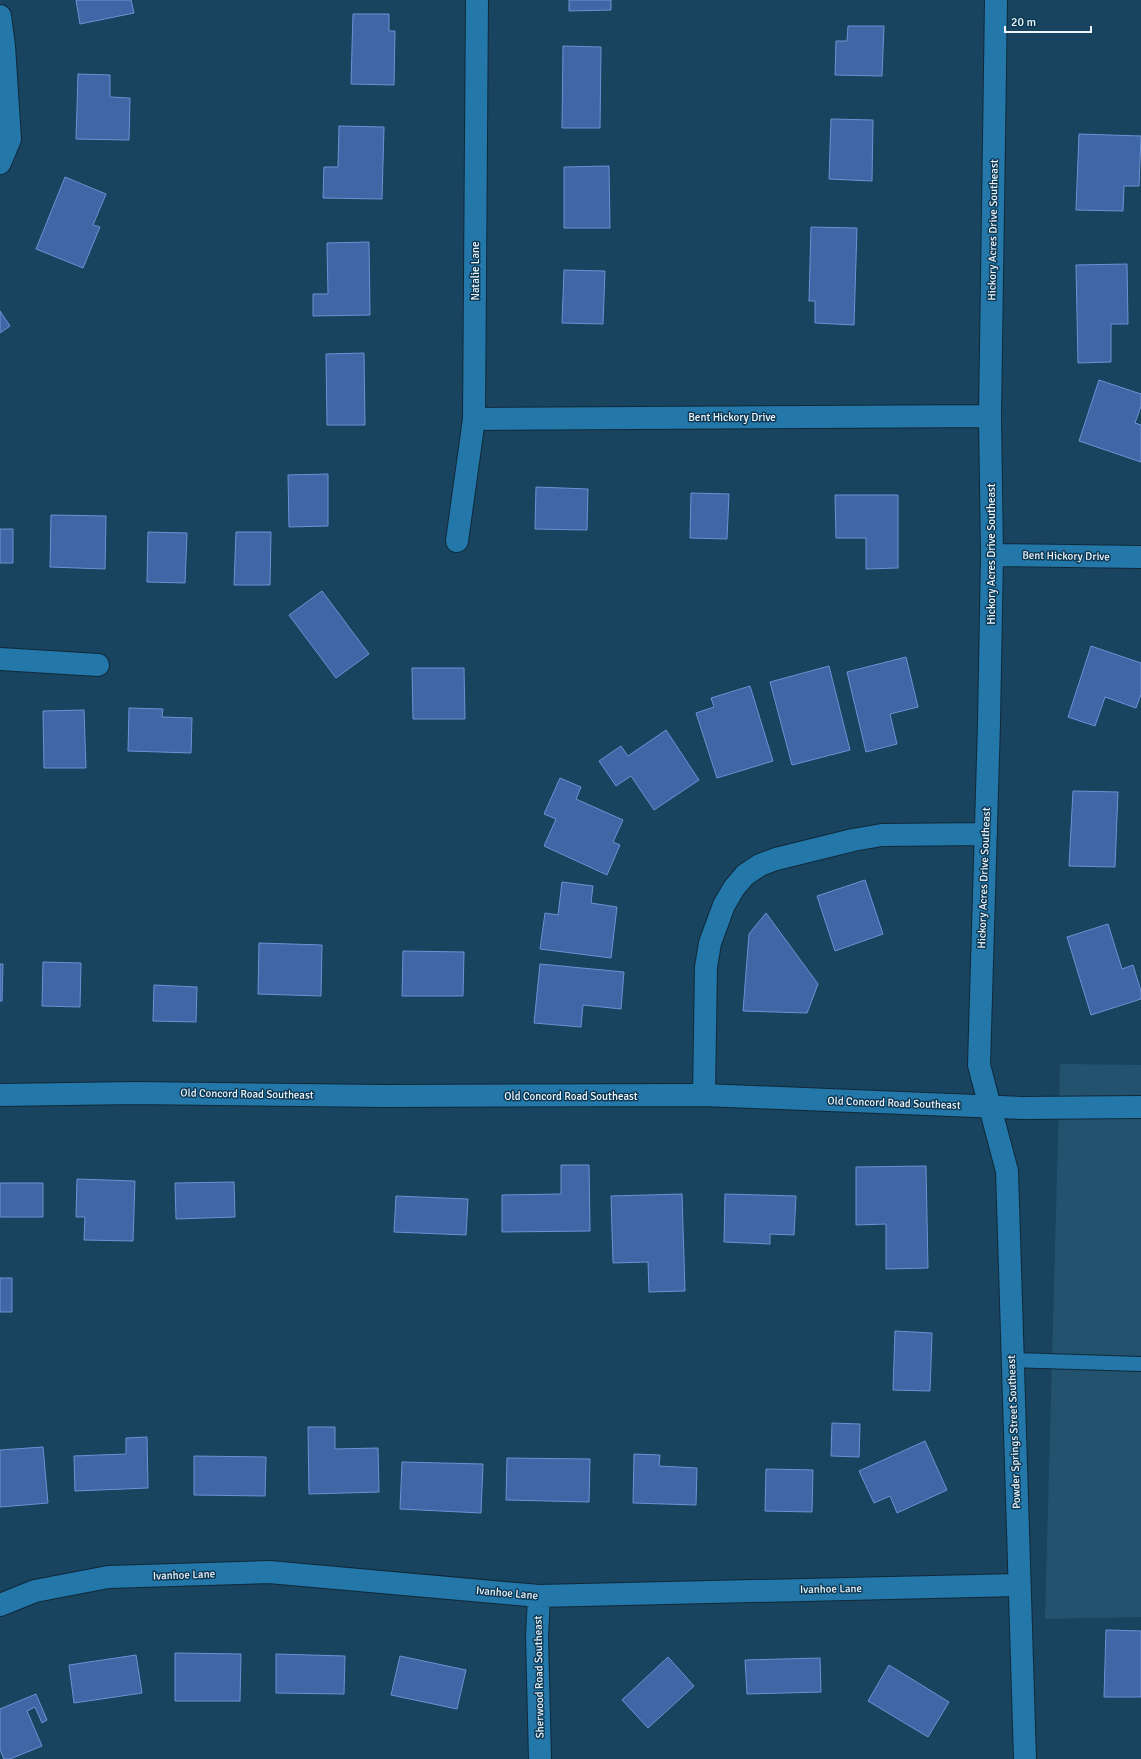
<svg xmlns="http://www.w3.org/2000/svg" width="1141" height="1759" font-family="Signika,sans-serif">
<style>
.built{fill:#23526f}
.building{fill:#3f66a5;stroke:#6a93d5}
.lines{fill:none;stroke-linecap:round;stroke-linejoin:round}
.lane-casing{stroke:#10293a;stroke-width:16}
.street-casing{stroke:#10293a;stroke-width:24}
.secondary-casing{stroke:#10293a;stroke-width:24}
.lane{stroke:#2377a9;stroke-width:14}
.street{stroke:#2377a9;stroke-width:22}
.secondary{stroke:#2377a9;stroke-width:22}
.labels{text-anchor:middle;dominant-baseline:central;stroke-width:3;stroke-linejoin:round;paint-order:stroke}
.street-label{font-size:11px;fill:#eef5fb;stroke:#0d3954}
</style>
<rect width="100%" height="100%" fill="#19445f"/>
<path class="built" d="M1060,1064L1141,1065V1617L1045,1619Z"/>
<path class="building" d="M76,0H131L134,13L80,24Z
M569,0H611V10L569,11Z
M353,14H389V31H395L394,85L351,84Z
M848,26H884L882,76L835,75L836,41H847Z
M563,46L601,47L600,128H562Z
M78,74L110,75V97L130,98L129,140L76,139Z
M831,119L873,120L872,181L829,179Z
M339,126L384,127L382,199L323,198L324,167H338Z
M1079,134L1141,136L1139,186H1124L1123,211L1076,210Z
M609,166L610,228H564V167Z
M65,177L106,194L93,225L100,227L83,268L36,249Z
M811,227L857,228L854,325L815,323V301H809Z
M369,242L370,315L313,316V294H328L327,243Z
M1127,264L1128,324H1111V362L1078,363L1076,265Z
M564,270L605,271L603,324L562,323Z
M0,311L10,326L0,333Z
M364,353L365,425H327L326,354Z
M1099,380L1141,394V406L1135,423L1141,425V462L1079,441Z
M328,474V526L289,527L288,475Z
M536,487L588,489L587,530L535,529Z
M691,493L729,494L727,539L690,538Z
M835,495H898V568L866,569V538H836Z
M51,515L106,516L105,569L50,567Z
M0,529H13V563H0Z
M148,532L187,533L185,583L147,582Z
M236,532H271L270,585H234Z
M322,591L369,654L336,678L289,615Z
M1091,646L1141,663V694L1136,708L1105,697L1095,726L1068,717Z
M906,657L918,707L890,714L897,744L866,752L847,672Z
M829,666L850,750L792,765L770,682Z
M412,668H464L465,719H413Z
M750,686L773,761L717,778L696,713L714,707L711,698Z
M129,708L163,709L162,717L192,718L191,753L128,751Z
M84,710L86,768H44L43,711Z
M666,730L699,780L654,810L631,776L616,786L599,761L621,746L628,756Z
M560,778L581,787L576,799L623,820L613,842L620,845L607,875L544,846L556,819L544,814Z
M1073,791L1118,792L1115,867L1069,866Z
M865,880L883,934L835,951L817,896Z
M562,882L593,886L591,903L617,907L611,958L540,949L545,913L558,915Z
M766,913L818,984L807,1013L743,1011L749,934Z
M1108,924L1122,969L1133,965L1141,991V999L1091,1015L1067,937Z
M259,943L322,945L321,996L258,994Z
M403,951L464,952L463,996H402Z
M43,962L81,963L80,1007L42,1006Z
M0,964H3L2,1001H0Z
M540,964L624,972L621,1009L583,1005L581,1027L534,1023Z
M154,985L197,987L196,1022L153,1021Z
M561,1165H589L590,1231L502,1232V1195L561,1194Z
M926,1166L928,1268L886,1269V1224L856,1225V1167Z
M77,1179L135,1181L133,1241L84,1240L85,1217H76Z
M234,1182L235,1217L176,1219L175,1183Z
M0,1183H43V1217H0Z
M682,1194L685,1291L649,1292L648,1262L613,1263L611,1196Z
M725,1194L796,1196L794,1235L770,1234V1244L724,1242Z
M396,1196L468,1199L466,1235L394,1232Z
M0,1278H12V1312H0Z
M895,1331L932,1333L930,1391L893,1390Z
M832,1423L860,1424L859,1457L831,1456Z
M308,1427H335V1449L378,1448L379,1492L309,1494Z
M147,1437L148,1488L75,1491L74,1456L126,1454V1438Z
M925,1441L947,1490L897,1513L890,1496L874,1503L859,1471Z
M43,1447L48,1503L0,1507V1450Z
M634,1454L660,1455L659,1466L697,1468L696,1505L633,1503Z
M194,1456L266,1457L265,1496L194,1495Z
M507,1458L590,1459L589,1502L506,1500Z
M402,1462L483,1464L481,1513L400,1509Z
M766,1469L813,1470L812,1512L765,1511Z
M1106,1630L1141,1631V1697H1104Z
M175,1653L241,1654L240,1701H175Z
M276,1654L345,1656L344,1694L276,1693Z
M136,1655L142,1693L74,1703L69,1665Z
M400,1656L466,1670L457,1709L391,1695Z
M668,1657L694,1686L648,1728L622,1700Z
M820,1658L821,1692L747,1694L745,1660Z
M889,1665L949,1702L928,1737L868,1701Z
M36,1694L47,1720L42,1723L35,1707L27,1711L42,1746L10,1759H4L0,1750V1709Z"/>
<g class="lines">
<defs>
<path id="lane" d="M1012,1360L1141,1364"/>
<path id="street" d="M0,16L4,46L10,139L0,163
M474,419L990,416
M457,541L474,419L477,0
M992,555L1141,557
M0,659L98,665
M704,1095L706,967L710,943L724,905L734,888L745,875L760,865L776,859L853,840L882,835L986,834
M990,1107L979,1065L989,723L992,555L990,416L996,0
M539,1596L537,1637L540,1759
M0,1605L35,1591L108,1577L269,1572L539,1596L1019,1585"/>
<path id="secondary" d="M0,1095L135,1093L384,1096L704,1095L1023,1108L1141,1107
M990,1107L1007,1171L1025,1759"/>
</defs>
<use href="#lane" class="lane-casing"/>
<use href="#street" class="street-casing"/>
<use href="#secondary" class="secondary-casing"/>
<use href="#lane" class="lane"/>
<use href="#street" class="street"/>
<use href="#secondary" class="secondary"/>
</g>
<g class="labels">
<g class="street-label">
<text transform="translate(993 230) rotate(-89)">Hickory Acres Drive Southeast</text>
<text transform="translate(475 271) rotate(-90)">Natalie Lane</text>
<text x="732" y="417">Bent Hickory Drive</text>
<text transform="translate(991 554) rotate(-90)">Hickory Acres Drive Southeast</text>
<text transform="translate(1066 556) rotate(1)">Bent Hickory Drive</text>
<text transform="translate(984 878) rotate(-88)">Hickory Acres Drive Southeast</text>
<text transform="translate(247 1094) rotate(1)">Old Concord Road Southeast</text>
<text x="571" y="1096">Old Concord Road Southeast</text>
<text transform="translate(894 1103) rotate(2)">Old Concord Road Southeast</text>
<text transform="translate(1014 1432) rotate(-92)">Powder Springs Street Southeast</text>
<text transform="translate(184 1575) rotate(-2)">Ivanhoe Lane</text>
<text transform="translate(831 1589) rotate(-1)">Ivanhoe Lane</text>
<text transform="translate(507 1593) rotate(5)">Ivanhoe Lane</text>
<text transform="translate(539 1677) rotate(-91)">Sherwood Road Southeast</text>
</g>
</g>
<path d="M1005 26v6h86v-6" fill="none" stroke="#eef5fb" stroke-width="2"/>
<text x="1011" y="26" font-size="12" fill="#eef5fb" stroke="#0d3954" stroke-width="3" paint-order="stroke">20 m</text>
</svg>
